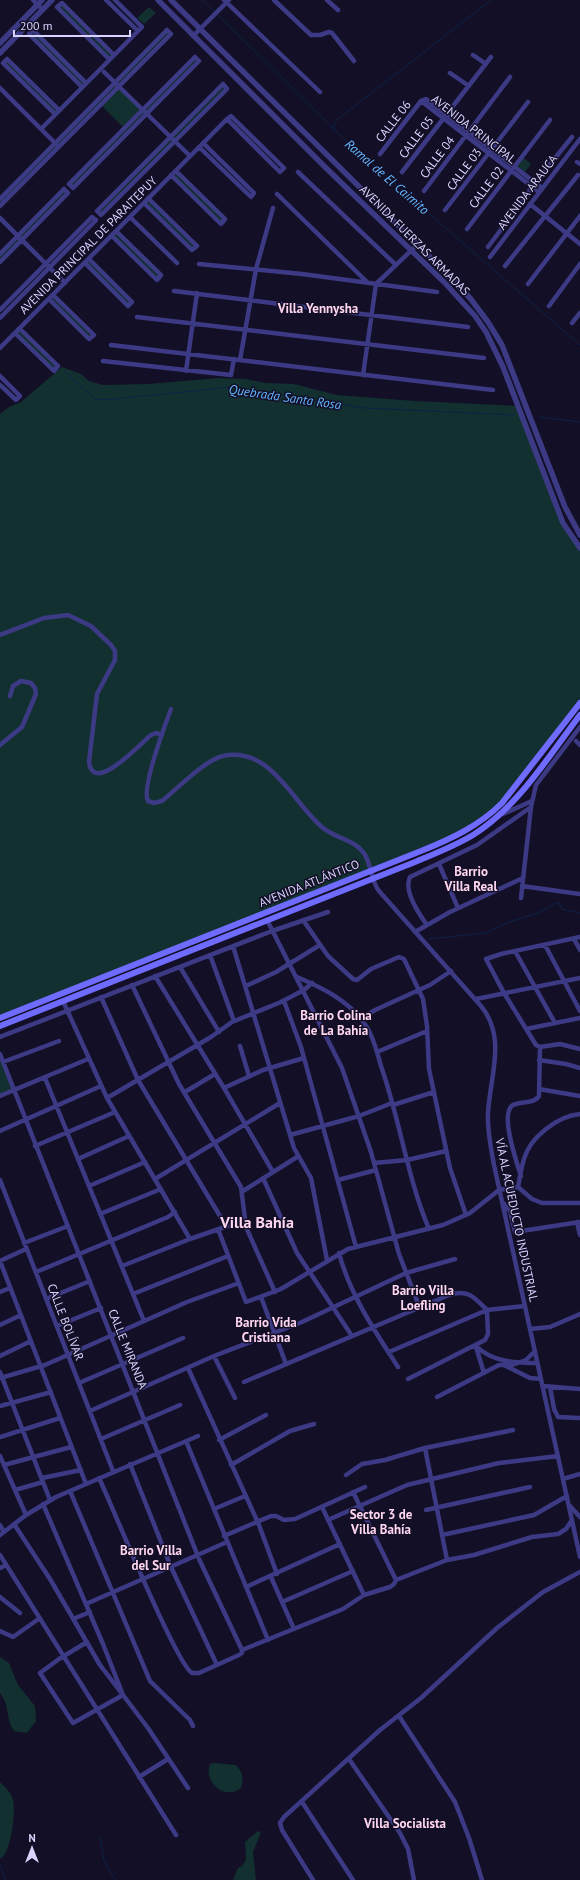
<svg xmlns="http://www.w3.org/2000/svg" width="580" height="1880" font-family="'PT Sans',sans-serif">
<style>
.green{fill:#12302f}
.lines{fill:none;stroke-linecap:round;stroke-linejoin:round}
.stream{stroke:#0c2248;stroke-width:1}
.minor{stroke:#3d3a85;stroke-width:4.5}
.tertiary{stroke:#3d3a85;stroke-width:5.5}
.secondary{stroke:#6f6bff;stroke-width:6}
.labels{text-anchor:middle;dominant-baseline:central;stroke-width:3;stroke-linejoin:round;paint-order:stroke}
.street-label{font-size:12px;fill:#d9d4ff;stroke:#130f26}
.water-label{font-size:13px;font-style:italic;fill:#62b6ff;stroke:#130f26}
.neighbourhood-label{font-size:13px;font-weight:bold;fill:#ffd6f0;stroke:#130f26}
.district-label{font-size:16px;font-weight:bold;fill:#ffd6f0;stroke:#130f26}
</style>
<rect width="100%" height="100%" fill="#130f26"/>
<path class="green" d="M62,3L114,55L109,59L57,7Z
M149,7L156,13L144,24L137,18Z
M33,30L86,83L82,87L29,34Z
M167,30L171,34L119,86L143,110L195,57L199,61L73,188L69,184L124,128L101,105L0,206V199Z
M7,59L59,110L55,114L3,63Z
M223,84L227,89L101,215L97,211Z
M524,158L531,164L525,172L517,166Z
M176,171L225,219L221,224L171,175Z
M64,189L68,193L0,262V254Z
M148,198L197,246L192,250L144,203Z
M116,231L161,275L157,280L112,236Z
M89,259L132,302L128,306L85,263Z
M53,295L94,335L89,339L49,299Z
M20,329L58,366L54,371L15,333Z
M62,367L81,374L89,381L103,385L148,384L218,378L245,379L266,383L294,384L337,395L415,401L518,406L561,518L580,548V703L508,795L468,829L0,1018V414L9,407L21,402Z
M0,1054L13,1091L0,1096Z
M0,1657L9,1663L18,1685L35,1706L36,1721L27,1733L14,1731L10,1724L5,1701L0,1693Z
M214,1763L236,1765C243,1772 244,1779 241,1788C225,1801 203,1782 210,1764Z
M0,1782C5,1787 11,1792 13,1800C16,1811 11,1854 0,1859Z
M258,1831L261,1832L253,1852L256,1880H233L238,1868L242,1866L246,1860L245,1842Z"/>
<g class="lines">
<path class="stream" d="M202,0L215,12
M217,14L347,142L580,345
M334,129V124L338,119L491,0
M65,372L95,399L104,400L233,387L365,408L514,415
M540,417L580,422
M429,939L486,933L509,922L538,913L556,903H559L562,909L580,913
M100,1837L104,1860L115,1880
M0,1865L6,1880"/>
<path class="minor" d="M33,0L43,10
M106,0L138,31
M224,0L320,92
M274,0L311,35H320L329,32L332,33L354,61
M327,0L338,10
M193,36L229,0
M473,55L486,64
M195,57L199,61L73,188L69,184Z
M109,59L57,7L62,3L114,55
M104,72L190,156
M450,73L469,86
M223,84L227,89L101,215L97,211Z
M82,87L29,34L33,30L86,83
M0,88L56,144
M421,101L426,99L542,188
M421,101L539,192
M55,114L3,63L7,59L59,110
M41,129L142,27L115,0
M199,147L251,197L254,193L203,143
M380,154L421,101
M577,162L580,164
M298,172L396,265
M402,172L491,57
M171,175L221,224L225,219L176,171
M424,191L510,77
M277,194L367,282
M0,199L167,30L171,34L0,206
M144,203L192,250L197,246L148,198
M530,204L580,244
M445,210L528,102
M130,217L177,263
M0,218L65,283
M467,229L550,120
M112,236L157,280L161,275L116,231
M488,247L529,192L531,185L539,178L572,137
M0,254L64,189L68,193L0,262
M490,257L580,139
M85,263L128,306L132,302L89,259
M199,264L302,274L437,292
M505,266L578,175
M528,284L580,216
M174,291L468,327
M49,299L89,339L94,335L53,295
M549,306L580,264
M0,310L92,217L96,220L0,318
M137,317L484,358
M572,323L580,313
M15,333L54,371L58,366L20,329
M111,345L493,390
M0,348L227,119L231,116L284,168L280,172L227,119
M240,360L256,269L273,208
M103,361L231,375L234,359
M186,371L197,293
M363,375L376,284L418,244
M0,376L20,396L16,400L0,385
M0,635L44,618L68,615L91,626L111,645L115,651V660L97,694L89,762C93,796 142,742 151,735L156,733L162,735
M171,709C165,725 141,789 148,801L154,803L162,801C177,789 205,760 223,756C271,746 292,802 322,827C334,838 353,839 363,852C372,863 370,880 379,891L481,1006C507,1038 490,1076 488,1113C487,1131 491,1148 494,1165L580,1557
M576,741L580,745
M0,745L22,727L36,694L35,688L31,683L21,681L13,686L10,696
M503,814L532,801
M439,864L458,908
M522,886L580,894
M521,898L531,807L536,785L580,727
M267,920L342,1068L371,1152L399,1254L419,1306
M303,920L328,956L353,979L357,980L371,969L399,957L404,959L423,999L427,1026L429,1069L450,1168L466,1215
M427,925C419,914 403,891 410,877L477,845L531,807
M415,932L450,912L523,878
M580,937L501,954L486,959L504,993L536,1045L540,1047L560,1044L580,1049
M574,939L580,950
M545,945L580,1011
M233,946L294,1148L311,1178L327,1260
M515,951L555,1023
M210,955L234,1021
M180,967L219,1032
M155,976L224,1088L273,1172
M297,977C323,988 351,1002 366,1026C374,1037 377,1053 381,1066C400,1120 407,1177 429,1229
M132,985L179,1084L241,1187L246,1227L275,1292
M246,986L276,972L320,945
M101,997L138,1080L226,1226
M476,999L580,978
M63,1001L107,1098L190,1239
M284,1001L301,1047L356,1247
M361,1019L375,1010L430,985L451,971
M526,1029L580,1018
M0,1037L272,931L328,912
M240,1046L249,1076
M377,1052L427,1031
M0,1054L199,1559L242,1650
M539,1060L566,1064L580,1068
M3,1062L59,1041
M45,1078L144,1321
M224,1088L263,1070L304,1058
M539,1089L580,1096
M185,1092L215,1074
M0,1096L88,1059
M107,1098L211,1037L232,1022L281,1002L304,990L312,983
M393,1105L434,1092
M0,1131L101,1086
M290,1135L359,1116L392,1103
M35,1146L115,1112
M78,1159L129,1136
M374,1163L407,1160L446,1151
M521,1176C517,1163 499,1113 513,1105C521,1101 534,1104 539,1096L540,1047
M263,1178L297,1253L352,1336
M155,1179L280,1103
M0,1180L113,1471
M338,1180L376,1170
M89,1186L145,1162
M518,1187C520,1178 521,1168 524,1159C530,1137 558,1116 580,1114
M518,1187L532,1199L542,1203H580
M243,1191L297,1157
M503,1203L510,1211L515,1232L580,1222
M100,1214L161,1189
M577,1222L580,1235
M218,1229L246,1302L281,1289L348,1249L443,1225L470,1213L499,1190L518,1187
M24,1243L68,1226
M339,1253C350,1295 375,1331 398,1367
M0,1261L86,1484
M0,1261L26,1249
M122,1266L190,1239L245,1220
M36,1272L168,1217L175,1212
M0,1292L10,1288
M133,1294L228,1256
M261,1297L286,1364
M46,1299L90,1281
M0,1325L21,1315
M57,1326L101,1308
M530,1329L550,1327L580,1314
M476,1346C492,1362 515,1363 537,1363
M476,1347L484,1373
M389,1352L487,1310L525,1306
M0,1356L31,1341
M214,1356L235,1398
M506,1366L530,1378L541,1379
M188,1368L259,1525L277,1574
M0,1372L50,1500
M0,1378L45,1365L187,1302L239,1283
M244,1382L449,1295C468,1289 474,1297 487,1310L488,1334L485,1340L408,1379
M79,1383L183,1338
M543,1386L580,1389
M550,1387L554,1409L558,1417L580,1418
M437,1397L499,1365H512L526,1360L535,1351
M0,1406L51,1392
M90,1411L214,1356L302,1322L406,1273L455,1259
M0,1437L60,1418
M101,1439L180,1405
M219,1440L266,1415
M186,1441L268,1640
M425,1448L447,1560
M0,1456L26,1515
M130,1464L171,1567L217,1665
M4,1465L71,1447
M231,1465L290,1431L314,1424
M346,1475L362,1464L385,1460L425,1448L513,1430
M42,1478L81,1470
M99,1478C112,1505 176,1664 192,1673H199L239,1655L242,1653V1650L343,1609L364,1595L390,1587L394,1584L396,1580L447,1560L474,1555L532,1537L558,1534L566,1529L572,1520
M563,1479L580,1474
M15,1490L43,1482
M70,1491L150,1681L190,1720L193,1726
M353,1492L396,1580
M43,1504L103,1644L123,1695L148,1728L188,1788
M570,1506L580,1517
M322,1507L364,1595
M214,1509L245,1496
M426,1510L530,1487
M328,1520L407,1485L499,1463L558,1456
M14,1524L50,1579L100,1665L123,1695L73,1723L40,1673L59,1659L87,1642
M0,1525L4,1532
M0,1535L26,1515L56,1497L198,1436
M442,1535L534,1515L567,1496
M224,1536L271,1516H276L284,1520L295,1519L365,1487
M0,1555L176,1835
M0,1568L6,1565
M271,1577L294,1629
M246,1587L340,1544
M0,1597L20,1613
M282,1602L353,1571
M86,1604L227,1542
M73,1619L90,1612
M0,1631L13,1637L40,1618
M399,1716L455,1802L469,1838L482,1880
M349,1759L400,1833L408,1849L414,1880
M139,1777L168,1759
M302,1802L353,1880
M313,1880L282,1830L280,1823L284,1817L380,1730L421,1698L497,1628L543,1592L580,1572"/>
<path class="tertiary" d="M158,0L326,168L444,282L475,316L486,332L503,367L563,523L580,548
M171,0L438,265L470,298L488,322L502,345L565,507L580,535
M0,43L42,0
M0,53L52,0"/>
<path class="secondary" d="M0,1018L421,851C451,839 479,826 502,803L580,703
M0,1026L415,862C434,854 455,846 473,835C518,807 548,757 580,715"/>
</g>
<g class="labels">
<g class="street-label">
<text transform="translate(393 121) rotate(-52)">CALLE 06</text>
<text transform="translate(474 129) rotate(38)">AVENIDA PRINCIPAL</text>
<text transform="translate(416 137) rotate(-53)">CALLE 05</text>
<text transform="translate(437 157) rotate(-53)">CALLE 04</text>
<text transform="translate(464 169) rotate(-53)">CALLE 03</text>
<text transform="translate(486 187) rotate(-53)">CALLE 02</text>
<text transform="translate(527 192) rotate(-53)">AVENIDA ARAUCA</text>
<text transform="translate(415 240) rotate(45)">AVENIDA FUERZAS ARMADAS</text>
<text transform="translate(88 245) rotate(-45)">AVENIDA PRINCIPAL DE PARAITEPUY</text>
<text transform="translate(309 883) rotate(-22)">AVENIDA ATLÁNTICO</text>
<text transform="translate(517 1220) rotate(78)">VÍA AL ACUEDUCTO INDUSTRIAL</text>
<text transform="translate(66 1322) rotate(69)">CALLE BOLÍVAR</text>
<text transform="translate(128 1349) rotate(68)">CALLE MIRANDA</text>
</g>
<g class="water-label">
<text transform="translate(387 177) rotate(41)">Ramal de El Caimito</text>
<text transform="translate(285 397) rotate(8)">Quebrada Santa Rosa</text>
</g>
<g class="neighbourhood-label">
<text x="318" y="308">Villa Yennysha</text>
<text x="471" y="871">Barrio<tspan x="471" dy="15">Villa Real</tspan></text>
<text x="336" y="1015">Barrio Colina<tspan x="336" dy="15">de La Bahía</tspan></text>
<text x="423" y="1290">Barrio Villa<tspan x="423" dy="15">Loefling</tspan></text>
<text x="266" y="1322">Barrio Vida<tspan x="266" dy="15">Cristiana</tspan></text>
<text x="381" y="1514">Sector 3 de<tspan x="381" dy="15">Villa Bahía</tspan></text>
<text x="151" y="1550">Barrio Villa<tspan x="151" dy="15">del Sur</tspan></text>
<text x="405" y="1823">Villa Socialista</text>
</g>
<g class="district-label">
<text x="257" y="1222">Villa Bahía</text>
</g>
</g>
<g transform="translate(32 1848)" stroke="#130f26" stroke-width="3" paint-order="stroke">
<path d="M0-3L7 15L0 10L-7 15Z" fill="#d9d4ff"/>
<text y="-6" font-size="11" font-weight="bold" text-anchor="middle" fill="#d9d4ff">N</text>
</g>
<path d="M14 30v6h116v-6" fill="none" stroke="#d9d4ff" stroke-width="2"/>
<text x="20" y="30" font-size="12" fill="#d9d4ff" stroke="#130f26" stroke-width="3" paint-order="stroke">200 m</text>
</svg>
